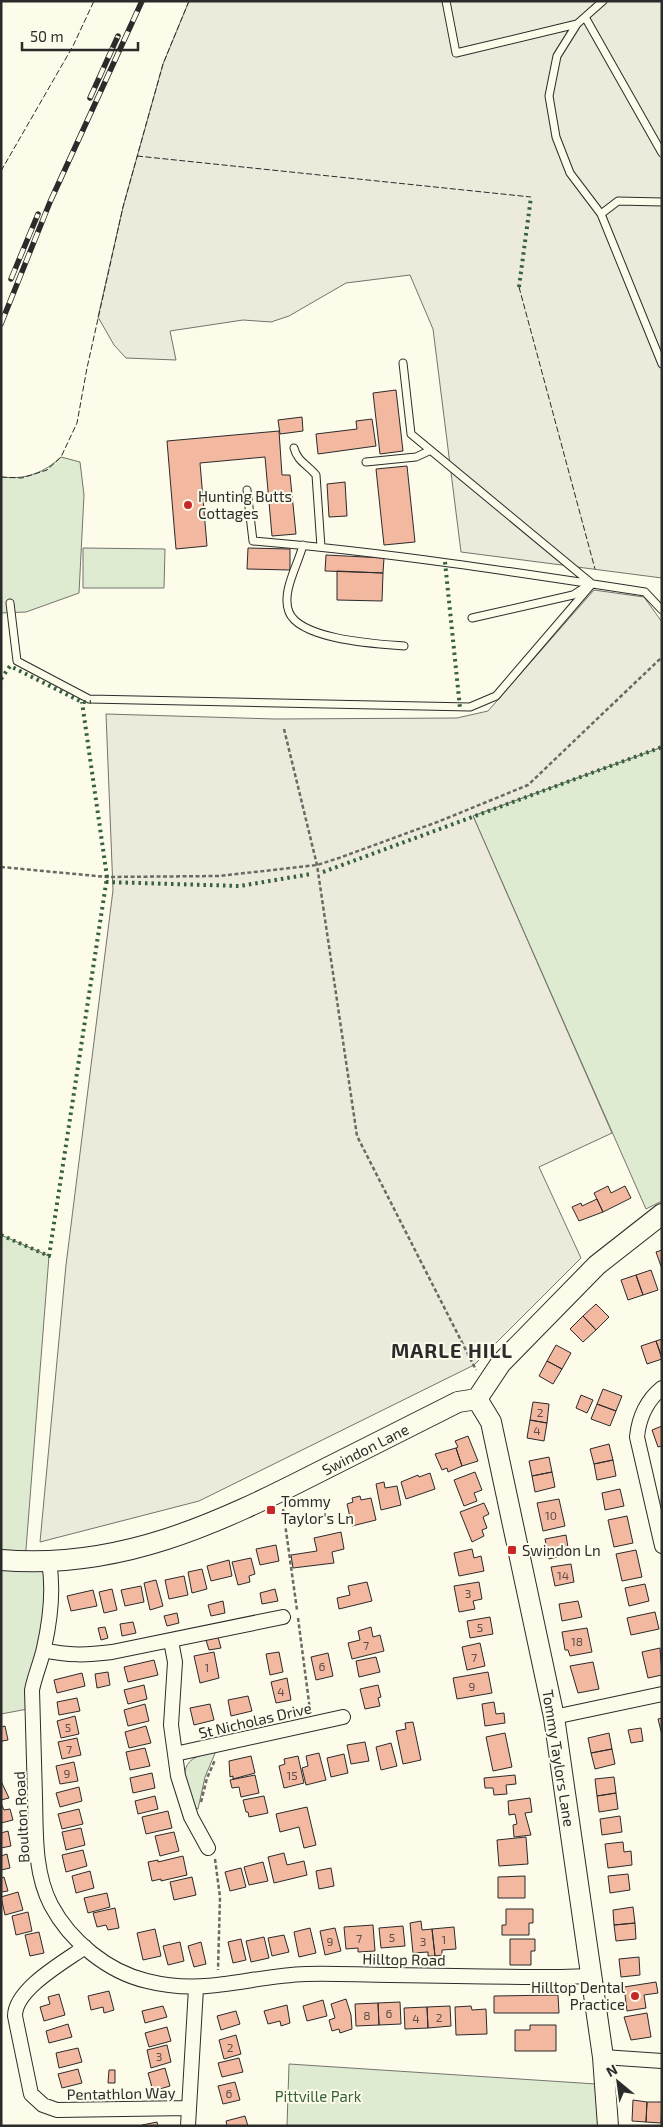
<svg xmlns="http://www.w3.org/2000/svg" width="663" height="2127" font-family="'Exo 2',sans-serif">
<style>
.green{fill:#deebd1;stroke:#74746e}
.parking{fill:#eceadb;stroke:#74746e}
.building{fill:#f2b8a0;stroke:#2b2b2b}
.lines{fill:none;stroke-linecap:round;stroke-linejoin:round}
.lane-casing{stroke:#2b2b2b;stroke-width:9}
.street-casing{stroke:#2b2b2b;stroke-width:16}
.secondary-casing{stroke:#2b2b2b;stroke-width:22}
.path{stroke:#6a6964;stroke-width:2.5;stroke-dasharray:4 2.5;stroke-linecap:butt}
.lane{stroke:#fdfbea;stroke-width:7}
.street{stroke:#fdfbea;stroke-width:14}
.secondary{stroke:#fdfbea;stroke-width:20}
.rail-casing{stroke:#2b2b2b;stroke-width:5.5}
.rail{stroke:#fdfbea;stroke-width:4;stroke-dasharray:11;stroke-linecap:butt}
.hedge{stroke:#34623c;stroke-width:4;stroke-dasharray:2.5 4;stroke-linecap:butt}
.fence{stroke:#2b2b2b;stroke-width:1;stroke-dasharray:6 2.5;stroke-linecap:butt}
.poi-dot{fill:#c62828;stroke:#fdfbea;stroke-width:2}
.labels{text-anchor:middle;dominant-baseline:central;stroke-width:4;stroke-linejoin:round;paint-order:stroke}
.number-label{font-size:12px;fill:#5d4e48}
.poi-label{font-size:15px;fill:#2b2b2b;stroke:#fdfbea;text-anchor:start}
.street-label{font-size:15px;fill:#2b2b2b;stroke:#fdfbea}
.park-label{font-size:15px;fill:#34623c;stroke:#fdfbea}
.district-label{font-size:20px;font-weight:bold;letter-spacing:1px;fill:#2b2b2b;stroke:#fdfbea}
</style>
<rect width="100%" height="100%" fill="#fdfbea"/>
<path class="green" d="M61,457L80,462L84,495L79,593L26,612L1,613V477C25,480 44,473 61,457Z
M83,548L165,549L164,588H83Z
M662,747V1201L646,1209L473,816Z
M1,1235L49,1256L25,1562H49L33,1708L1,1714Z
M216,1751L205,1777L198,1809L192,1806C183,1773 176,1759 216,1751Z
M289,2064L596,2084L599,2126H287Z"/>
<path class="parking" d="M189,1H662V578L461,552L433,329L410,275L346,283L289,316L271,322L243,320L170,331L176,360L126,358L114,345L98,317L123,207L163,64Z
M594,590L644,597L662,622V747L473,816L612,1133L539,1167L581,1258L474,1365L199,1501L40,1542L66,1265L113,890L106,714L275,719L457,718L488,711Z"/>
<path class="building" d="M396,390L403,451L380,454L373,393Z
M302,417L303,431L280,434L278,420Z
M372,419L376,446L318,454L316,434L357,429L356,421Z
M279,431L282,475H290L296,534L272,536L265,457L200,463L207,546L176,549L167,441Z
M407,466L415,542L384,545L376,469Z
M345,482L347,516L329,517L327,484Z
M248,548L290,549V570L247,569Z
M326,555L384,558L383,573L325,571Z
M337,571L383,573L382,601L337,600Z
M608,1186L611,1193L625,1186L631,1198L603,1212L594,1193Z
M597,1199L603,1212L579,1221L572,1207L581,1203L582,1206Z
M662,1250V1269L656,1252Z
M651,1270L658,1290L643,1295L636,1275Z
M636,1275L643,1295L628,1300L621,1280Z
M596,1304L609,1317L596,1330L583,1316Z
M583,1316L596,1330L583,1342L570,1329Z
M662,1339V1357L656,1341Z
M656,1341L662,1359L647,1364L641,1346Z
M556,1345L571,1353L562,1369L547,1361Z
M547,1361L562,1369L553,1384L539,1376Z
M603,1389L622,1396L616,1411L597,1404Z
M581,1395L593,1400L587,1413L576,1408Z
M533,1402L549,1404L547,1423L530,1420Z
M597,1404L616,1411L610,1426L591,1419Z
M530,1420L547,1423L544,1441L527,1438Z
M662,1426V1446L658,1447L652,1430Z
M468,1436L478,1461L462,1466L456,1448L458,1447L455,1441Z
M609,1444L613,1460L594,1464L590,1449Z
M456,1448L462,1466L448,1472L447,1468L442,1470L435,1454Z
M549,1457L552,1472L532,1476L529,1461Z
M613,1460L616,1476L597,1480L594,1464Z
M475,1472L482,1490L474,1493L477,1501L464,1506L454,1480Z
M552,1472L555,1487L535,1492L532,1476Z
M430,1473L435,1489L406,1499L401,1482L418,1475L419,1477Z
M384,1482L385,1488L397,1486L401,1505L381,1510L376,1484Z
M620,1489L624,1506L605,1510L602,1493Z
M360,1496L361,1500L371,1498L376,1520L352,1526L347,1504L353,1502L352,1498Z
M559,1499L565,1526L543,1531L537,1503Z
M484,1503L489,1514L483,1517L487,1528L482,1530L484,1536L472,1542L460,1512Z
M627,1516L633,1543L614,1547L608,1520Z
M341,1532L344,1549L332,1552L334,1563L293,1568L291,1555L317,1551L314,1538Z
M566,1535L569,1554L549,1559L545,1539Z
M276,1545L279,1561L260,1565L256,1549Z
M472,1549L474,1558L481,1556L484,1571L459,1576L454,1553Z
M636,1550L642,1577L622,1581L616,1554Z
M251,1558L255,1574L249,1576L250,1582L238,1585L232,1562Z
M229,1560L232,1576L211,1581L207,1566Z
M571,1564L574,1582L555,1586L551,1567Z
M202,1569L207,1589L192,1593L188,1572Z
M184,1576L188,1595L169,1599L165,1580Z
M156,1580L163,1606L150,1610L144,1583Z
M367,1582L372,1601L339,1609L337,1598L350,1595L348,1586Z
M479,1582L482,1599L473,1601L475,1609L459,1612L454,1586Z
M645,1584L649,1601L629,1606L625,1588Z
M141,1586L144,1602L125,1606L121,1590Z
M112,1589L117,1610L104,1613L99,1592Z
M275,1589L278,1601L262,1604L260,1593Z
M93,1590L97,1606L71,1611L67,1596Z
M223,1601L225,1613L211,1616L208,1605Z
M578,1601L582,1617L562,1621L559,1604Z
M655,1612L659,1629L631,1635L627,1618Z
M177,1613L179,1623L167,1626L164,1616Z
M490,1617L493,1634L470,1638L467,1621Z
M133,1622L136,1633L122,1636L120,1624Z
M105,1627L108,1638L101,1640L98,1628Z
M371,1627L373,1637L380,1635L384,1651L352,1659L348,1643L360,1640L358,1631Z
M587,1628L592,1652L570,1656L568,1650H565L562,1632Z
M218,1637L221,1648L209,1650L206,1640Z
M480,1643L485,1666L467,1670L462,1647Z
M660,1648L662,1675L648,1678L642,1652Z
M214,1652L219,1678L200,1683L194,1656Z
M279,1652L283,1672L270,1675L266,1654Z
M328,1653L333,1676L316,1680L311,1657Z
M376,1657L380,1672L359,1677L356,1661Z
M154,1660L158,1675L128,1682L124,1667Z
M593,1662L599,1689L578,1693L570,1666Z
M108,1672L110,1685L97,1688L95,1674Z
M488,1672L492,1693L457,1699L453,1678Z
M82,1673L85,1686L57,1693L54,1680Z
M287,1678L291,1700L276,1703L271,1682Z
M144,1685L147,1699L128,1704L124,1690Z
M378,1685L381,1697L378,1698L380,1706L365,1709L360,1689Z
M248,1696L252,1711L231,1716L228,1700Z
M77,1698L80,1711L59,1715L57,1702Z
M494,1702L496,1714L504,1713L505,1723L485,1726L482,1704Z
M145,1704L149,1721L128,1726L124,1710Z
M210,1704L214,1720L194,1725L190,1708Z
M75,1716L79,1734L61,1738L57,1721Z
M662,1718V1735L658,1719Z
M413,1722L421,1760L403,1764L396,1731L406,1729L405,1723Z
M5,1726L8,1740L2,1741L1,1745V1727Z
M146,1726L151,1743L129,1748L125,1732Z
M641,1728L643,1741L631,1743L628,1730Z
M505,1733L512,1767L493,1771L486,1737Z
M609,1733L612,1749L591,1753L588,1738Z
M77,1738L81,1755L62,1759L58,1742Z
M365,1742L369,1761L351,1764L347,1745Z
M391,1743L397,1766L381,1770L376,1747Z
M145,1748L150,1766L130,1770L126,1752Z
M612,1749L615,1764L595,1769L591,1753Z
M319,1753L326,1780L306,1785L302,1768L308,1766L306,1756Z
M344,1754L348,1773L331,1777L327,1758Z
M251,1756L255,1773L233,1779V1776L230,1777L229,1761Z
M298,1756L304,1783L284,1788L279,1766L285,1764L284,1759Z
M74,1762L78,1781L60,1784L56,1766Z
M152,1773L155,1788L133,1793L130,1778Z
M255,1775L259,1793L241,1797L239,1787L232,1788L230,1780Z
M515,1775L516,1784L506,1785L507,1794L494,1795L493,1788H485L484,1778Z
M614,1777L616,1793L597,1796L595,1779Z
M1,1781L9,1798L1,1800Z
M79,1787L82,1801L60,1807L56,1793Z
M616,1793L618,1809L599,1812L597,1796Z
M155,1796L158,1809L138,1814L135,1801Z
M264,1796L268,1813L249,1817L248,1812H246L243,1800Z
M530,1798L532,1812L525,1813L531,1835L514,1837L513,1825L517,1824L515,1814L509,1815L508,1801Z
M1,1803L4,1810L10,1809L13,1820L1,1823Z
M307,1807L316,1845L304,1848L299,1827L280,1832L276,1814Z
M79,1809L83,1824L62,1829L58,1814Z
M168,1811L172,1828L146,1834L142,1817Z
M620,1816L622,1832L602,1835L600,1819Z
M81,1828L85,1845L66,1850L62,1832Z
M8,1831L11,1846L1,1848V1833Z
M174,1832L179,1851L160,1856L155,1836Z
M526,1837L528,1864L499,1866L497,1840Z
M623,1842L624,1852L631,1851L632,1865L608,1868L605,1844Z
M83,1850L87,1866L66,1872L62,1855Z
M284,1853L287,1865L304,1861L307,1875L274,1883L268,1857Z
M7,1854L10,1868L1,1870V1856Z
M183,1856L187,1875L161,1881V1879L152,1881L148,1862L158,1860V1862Z
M263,1862L268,1881L249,1885L244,1867Z
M241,1868L246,1887L230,1891L225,1872Z
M331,1868L334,1886L319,1889L316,1871Z
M90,1871L94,1888L76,1893L72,1876Z
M628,1874L630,1890L610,1893L608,1876Z
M525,1876V1898H498V1877Z
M4,1877L8,1891L1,1892V1878Z
M192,1877L196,1895L174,1900L170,1882Z
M18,1892L23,1910L5,1915L1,1897Z
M107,1893L110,1907L88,1913L84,1898Z
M633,1907L635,1923L614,1925L613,1910Z
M115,1908L119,1928L108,1930L106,1925L97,1927L93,1913Z
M506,1909H533V1923H529V1935H502V1925H506Z
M28,1912L32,1931L16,1935L12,1916Z
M421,1921L422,1930L432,1929L435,1956H428V1952L413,1953L410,1923Z
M635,1923L636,1939L616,1941L614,1925Z
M373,1925L375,1951L358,1952V1948L346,1949L344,1927Z
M403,1926L405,1946L381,1948L379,1928Z
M454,1927L456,1949L442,1950V1955L435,1956L432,1929Z
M310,1928L316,1953L299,1957L294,1932Z
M335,1928L341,1951L325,1955L320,1931Z
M155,1929L161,1956L143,1960L137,1933Z
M39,1932L44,1953L30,1956L25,1935Z
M284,1935L289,1952L272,1956L268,1938Z
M264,1937L269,1958L251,1962L246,1941Z
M241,1939L246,1960L233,1963L228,1942Z
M510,1939H535V1951H531V1965H510Z
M180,1942L184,1961L168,1965L163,1946Z
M201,1942L206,1964L194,1967L188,1946Z
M639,1957L640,1975L621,1977L619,1959Z
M656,1982L658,1993L644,1995L646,2008L627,2011L624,1987Z
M109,1991L114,2010L104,2013L103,2007L91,2010L88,1996Z
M59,1994L65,2015L44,2021L40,2007L50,2004L48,1997Z
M558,1995L559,2013H494V1996Z
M346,1999L351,2015L352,2029L340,2033L339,2029L332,2031L329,2020L335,2018L331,2004Z
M323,2000L327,2016L307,2021L303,2006Z
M400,2002L401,2024L379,2025L378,2003Z
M378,2003L379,2025L356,2026L355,2004Z
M287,2005L290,2023L281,2026L280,2021L268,2024L264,2011Z
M163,2006L167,2017L145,2023L142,2011Z
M450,2006L451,2026L428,2028L427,2007Z
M471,2006L472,2010L486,2009L487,2034L456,2035L455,2007Z
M427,2007L428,2028L405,2029L404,2008Z
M236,2011L240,2024L221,2030L217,2016Z
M647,2013L651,2037L631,2040L624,2017Z
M68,2024L72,2037L49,2043L46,2031Z
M530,2025H556V2051H515V2030H530Z
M167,2027L171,2041L149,2047L145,2033Z
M236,2035L241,2054L224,2059L219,2040Z
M167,2045L171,2062L151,2068L147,2050Z
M78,2048L82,2062L59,2068L56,2053Z
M239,2058L243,2072L222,2077L218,2063Z
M165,2068L170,2086L153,2091L148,2073Z
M78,2069L82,2083L62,2088L58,2074Z
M109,2070H115V2083H108Z
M235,2082L240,2100L223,2104L218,2086Z
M633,2100L647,2102L646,2122L632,2121Z
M647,2102H662L661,2123L646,2122Z
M245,2116L248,2126H227L226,2121Z
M157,2122L158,2126H142V2125Z"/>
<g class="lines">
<defs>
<path id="lane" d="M446,1L456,53L577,24
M603,1L577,24L557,56L549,96L556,137L570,173L601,214L618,201L662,202
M585,17L662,153
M601,214L662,364
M403,363L411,434L591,583
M294,448C297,461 308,465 316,475L321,547
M366,462L416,457L429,451
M247,490L253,541C384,552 515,572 645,592L662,610
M303,545C298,565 281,592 289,612C300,640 379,644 404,646
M10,603L17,661L89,699L470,707L496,696L592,584
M472,618L573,595L587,586"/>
<path id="street" d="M662,1388C646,1401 639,1417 637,1437L662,1546
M49,1562C54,1590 50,1621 44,1648C41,1662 35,1675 32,1690C33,1725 34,1761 35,1797C36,1833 34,1872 51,1905C70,1941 108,1972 147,1981C206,1996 248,1976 306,1974C334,1973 362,1975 390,1975C447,1976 504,1977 561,1977L591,1976
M171,1641L175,1662L171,1725L178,1776L191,1817L208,1848
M44,1650C68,1656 88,1655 112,1652L283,1617
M554,1717L662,1694
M175,1754L343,1717
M85,1947C64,1962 15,1989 15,2016L31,2094L43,2105L57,2110L189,2108
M603,2057L662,2061
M188,2126L196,1988"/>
<path id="secondary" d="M477,1399L491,1422L554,1717L603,2057L608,2126
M477,1399L501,1363L597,1265L662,1214
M1,1560C119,1570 217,1524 319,1472C365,1449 412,1425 458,1402L477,1399"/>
</defs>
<use href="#lane" class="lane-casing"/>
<use href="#street" class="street-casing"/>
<use href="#secondary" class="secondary-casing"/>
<path class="path" d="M284,729L317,865L357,1136L476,1370
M1,867L107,877L219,876L317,865L339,858L440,821L528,785L662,657
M283,1509L297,1610
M298,1618L310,1710
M201,1802L207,1778L215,1760
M215,1859L220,1897L218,1970"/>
<use href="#lane" class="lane"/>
<use href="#street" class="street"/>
<use href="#secondary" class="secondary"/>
<defs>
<path id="rail" d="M90,98L118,36
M11,279L38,214
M1,324L50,202L142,1"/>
</defs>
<use href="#rail" class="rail-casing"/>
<use href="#rail" class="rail"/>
<path class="hedge" d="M519,287L531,197
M445,562L460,708
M1,679L10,666L82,702H91
M323,872L662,747
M106,882L240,886L311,874
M1,1235L49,1256L107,877L82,702"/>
<path class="fence" d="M137,156L531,197
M1,171L73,46L94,1
M519,287L595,569
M1,477L22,478L47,470L61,457L77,423L87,368L123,207L163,64L189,1"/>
</g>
<g class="poi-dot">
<circle cx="188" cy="505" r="5"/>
<rect x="266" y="1505" width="10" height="10" rx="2.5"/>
<rect x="507" y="1545" width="10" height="10" rx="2.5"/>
<circle cx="635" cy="1996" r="5"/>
</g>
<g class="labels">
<g class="number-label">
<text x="540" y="1412">2</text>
<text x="537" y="1430">4</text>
<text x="551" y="1515">10</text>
<text x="563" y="1575">14</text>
<text x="468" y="1593">3</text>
<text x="480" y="1627">5</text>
<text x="577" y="1641">18</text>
<text x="366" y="1645">7</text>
<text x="474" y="1657">7</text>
<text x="322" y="1666">6</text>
<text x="207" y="1667">1</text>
<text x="472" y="1686">9</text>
<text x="281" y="1691">4</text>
<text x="68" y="1727">5</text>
<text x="69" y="1749">7</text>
<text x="67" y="1773">9</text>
<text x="292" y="1775">15</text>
<text x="392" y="1937">5</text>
<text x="359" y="1938">7</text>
<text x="444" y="1939">1</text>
<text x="330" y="1941">9</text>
<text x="423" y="1941">3</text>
<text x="389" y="2013">6</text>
<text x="367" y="2015">8</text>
<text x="439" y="2017">2</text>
<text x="416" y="2018">4</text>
<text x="230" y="2047">2</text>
<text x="159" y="2056">3</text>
<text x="229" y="2093">6</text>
</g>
<g class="poi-label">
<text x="198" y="496">Hunting Butts<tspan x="198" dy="17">Cottages</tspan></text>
<text x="281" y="1501">Tommy<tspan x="281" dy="17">Taylor's Ln</tspan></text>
<text x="522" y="1550">Swindon Ln</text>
<text x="625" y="1987" text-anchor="end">Hilltop Dental<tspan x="625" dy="17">Practice</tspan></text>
</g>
<g class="street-label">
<text transform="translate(365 1449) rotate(-27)">Swindon Lane</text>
<text transform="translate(255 1720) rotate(-13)">St Nicholas Drive</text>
<text transform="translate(559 1758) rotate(81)">Tommy Taylors Lane</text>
<text transform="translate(21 1817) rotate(-93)">Boulton Road</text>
<text transform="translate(404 1959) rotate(1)">Hilltop Road</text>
<text transform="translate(121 2093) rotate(-1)">Pentathlon Way</text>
</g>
<g class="park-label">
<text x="318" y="2096">Pittville Park</text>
</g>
<g class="district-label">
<text x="452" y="1350">MARLE HILL</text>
</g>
</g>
<rect width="663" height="2127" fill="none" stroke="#2b2b2b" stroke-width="5"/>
<g transform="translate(618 2082) rotate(331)" stroke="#fdfbea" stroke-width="4" paint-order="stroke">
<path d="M0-4L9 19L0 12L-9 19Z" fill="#2b2b2b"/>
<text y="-8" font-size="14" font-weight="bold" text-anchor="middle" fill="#2b2b2b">N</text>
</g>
<path d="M22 42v8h116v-8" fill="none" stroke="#2b2b2b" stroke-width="2.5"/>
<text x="30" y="42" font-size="15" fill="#2b2b2b" stroke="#fdfbea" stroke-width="4" paint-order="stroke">50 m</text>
</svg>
